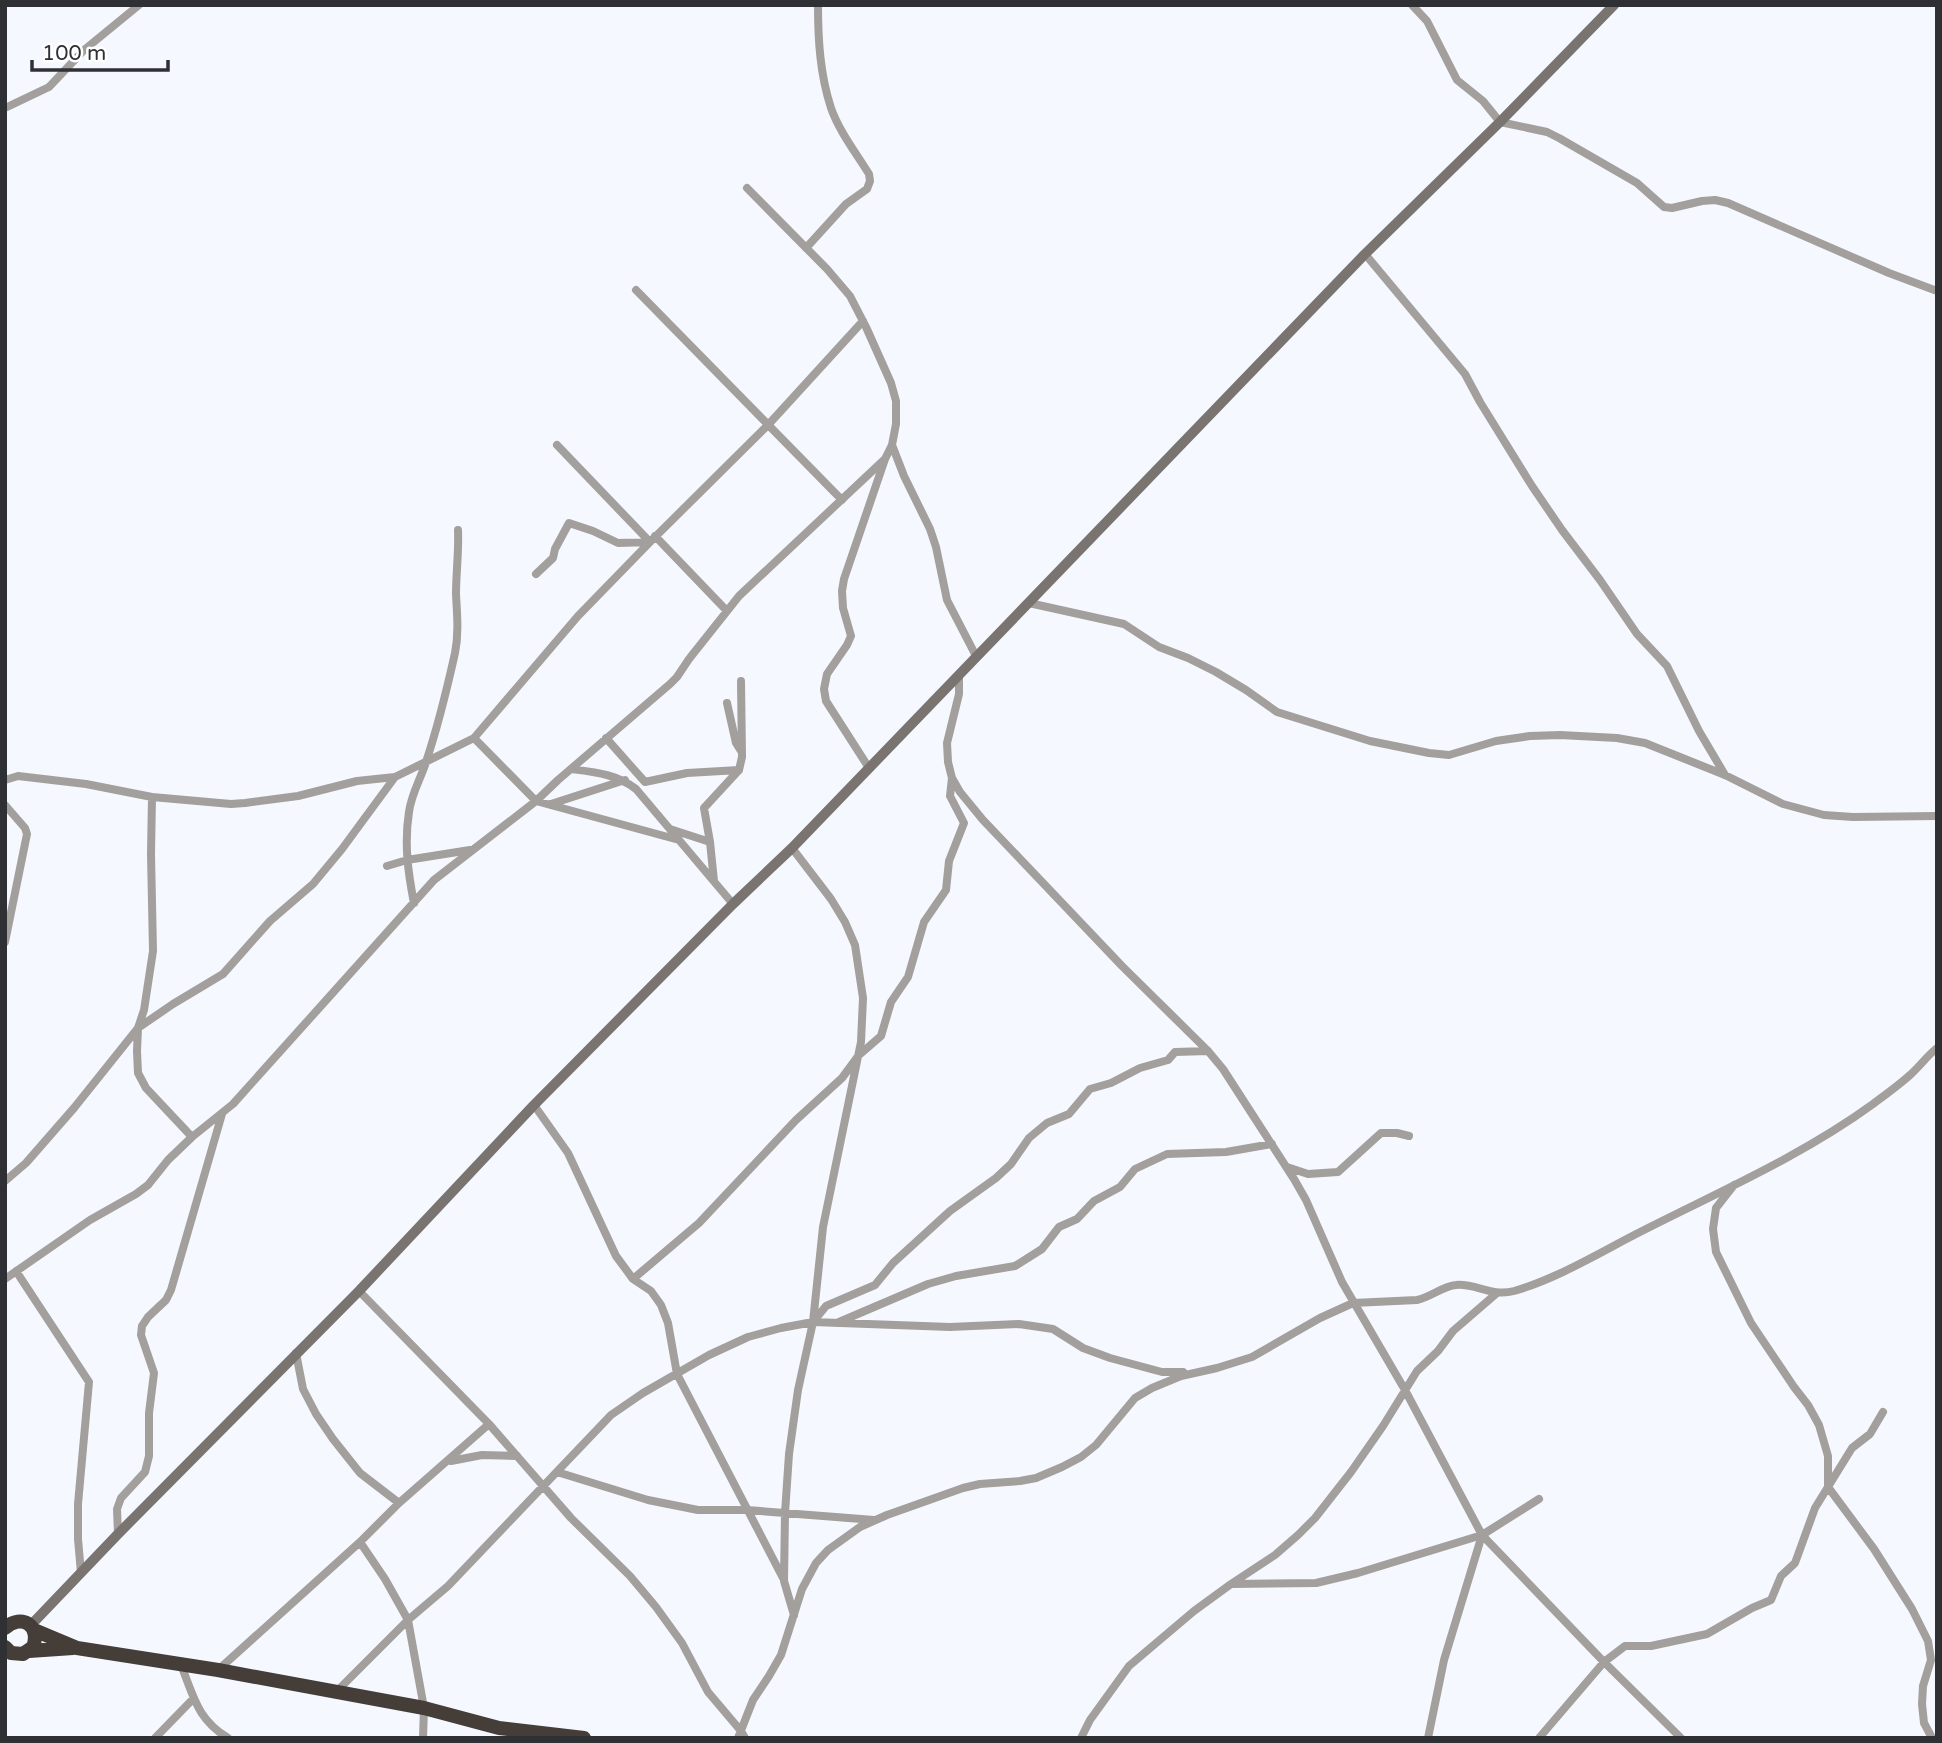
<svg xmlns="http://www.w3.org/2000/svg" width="1942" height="1743" font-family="'Varela Round',sans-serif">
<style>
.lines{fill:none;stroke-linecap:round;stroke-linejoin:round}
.street{stroke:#a29f9c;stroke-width:8}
.secondary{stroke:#797470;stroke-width:10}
.highway{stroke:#443d38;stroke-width:14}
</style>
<rect width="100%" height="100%" fill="#f6f8ff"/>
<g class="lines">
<path class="street" d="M1412,5L1427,21L1457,80L1483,101L1500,122L1547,132L1559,138L1637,183L1664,207L1672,208L1702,201L1715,200L1728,203L1889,273L1937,291
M5,108L49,87L84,50L139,5
M747,188L827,269L850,296L866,327L891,383L896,401V424L892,445L885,459L844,579L842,591L843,608L851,636L847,645L827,674L824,689L826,701L869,768
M806,248L846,204L867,189L870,181L869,174C856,153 839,131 831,108C820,74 818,40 818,5
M1365,254L1465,374L1480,402L1532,486L1562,530L1600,580L1637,634L1667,666L1699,731L1725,775
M636,290L842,500
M557,445L650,542
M892,445L904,476L930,529L936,547L947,600L976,656
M655,536L727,611
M536,574L553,558L555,549L569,523L593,531L618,543L650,542
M1029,603L1124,624L1159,647L1188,658L1216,672L1246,690L1277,712L1370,741L1429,753L1449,755L1496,741L1530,736L1560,735L1617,738L1645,743L1725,775L1783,804L1824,815L1853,817L1937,816
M959,676V694L947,743L948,762L952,778L960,792L983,820L1122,966L1208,1051L1223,1069L1294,1179L1306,1200L1342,1282L1405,1390L1482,1535L1604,1662L1681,1738
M727,703L736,743L741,751
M474,738L578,616L650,542L768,425L863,321
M606,738L645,782L687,773L739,770L704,808L710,842
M571,769C594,772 617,774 636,789L733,904
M739,770L742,757L741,681
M5,780L18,776L86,784L152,797L231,804L245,803L298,796L357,781L395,777L474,738L536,801L679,840
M152,797L151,854L153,951L144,1010L138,1028L137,1051L138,1073L146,1088L192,1137
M551,804L625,780
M5,805L25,828L27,834L5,942
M670,829L710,842L714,881
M792,848L831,899L845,922L855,945L863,998L861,1042L823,1227L813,1322L798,1390L789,1454L785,1513L784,1581L794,1615
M387,866L407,860L470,850
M414,903C408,873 404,843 409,812C411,795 421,778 426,762C438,726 447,689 455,653C459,633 457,614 456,594C456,573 459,551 458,530
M534,1105L568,1153L616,1256L633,1279L651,1291L661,1305L668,1323L677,1374L783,1578
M1287,1167L1308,1174L1338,1172L1381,1133H1397L1409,1136
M5,1181L26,1163L74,1108L138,1028L173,1004L223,974L270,921L313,884L342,849L395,777
M1734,1185L1716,1208L1713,1229L1716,1252L1751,1323L1794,1387L1808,1405L1819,1425L1828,1456V1487L1874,1549L1912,1609L1928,1641L1931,1660L1923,1686L1922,1704L1924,1723L1932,1738
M16,1271L89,1382L78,1504V1539L81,1573
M5,1279L90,1220L136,1194L148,1185L168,1160L192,1137L233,1104L434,880L536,801L558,780L670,684L677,677L689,659L739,596L885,459
M633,1279L699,1223L796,1120L842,1078L859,1055L881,1036L891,1002L908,977L924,922L946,890L949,861L964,823L950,796L952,778
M359,1291L489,1424L571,1518L630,1576L656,1607L682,1643L708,1692L741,1731L745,1738
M813,1322L826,1306L875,1285L893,1263L950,1211L996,1178L1011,1164L1029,1138L1047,1123L1069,1114L1090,1089L1111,1083L1140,1068L1168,1060L1175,1052L1208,1051
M839,1322L928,1284L956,1276L1015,1266L1042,1249L1059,1227L1077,1219L1094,1201L1120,1187L1135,1169L1167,1154L1226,1152L1272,1144
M296,1353L303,1389L316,1414L333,1439L360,1473L399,1503
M451,1461L482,1455L517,1456
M557,1472L648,1500L698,1510H747L874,1520
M118,1534L117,1509L121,1498L145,1472L149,1456V1413L154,1373L141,1335L142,1326L148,1317L166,1300L171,1290L222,1114
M360,1542L385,1579L408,1620L424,1708L423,1738
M1231,1584L1275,1555L1298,1535L1315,1518L1351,1472L1383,1426L1417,1371L1438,1351L1453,1331L1497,1293
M181,1665C194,1697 197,1719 228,1738
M218,1670L360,1542L399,1503L489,1424
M336,1692L408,1620L448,1586L611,1415L643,1393L709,1355L748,1337L781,1328L813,1322L950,1327L1019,1324L1053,1329L1083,1348L1110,1358L1162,1372H1183
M155,1738L194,1698
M738,1738L753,1700L769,1676L781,1655L802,1589L816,1563L828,1550L860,1527L887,1515L963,1488L980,1484L1020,1481L1036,1478L1062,1467L1081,1457L1096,1445L1135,1398L1152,1388L1181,1376L1217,1368L1252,1357L1320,1318L1353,1303L1417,1300C1431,1297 1443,1286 1456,1285C1476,1283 1491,1297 1514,1291C1559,1278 1602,1251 1644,1230C1721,1191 1803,1155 1873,1104C1885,1095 1899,1085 1910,1075C1920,1066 1927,1056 1937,1048
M1081,1738L1090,1720L1129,1666L1194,1611L1231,1584L1316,1583L1358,1573L1482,1535
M1428,1738L1444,1660L1482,1535L1539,1499
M1539,1738L1604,1662L1625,1646H1651L1707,1634L1752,1608L1771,1600L1781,1576L1795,1563L1815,1508L1852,1448L1870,1434L1883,1412"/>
<path class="secondary" d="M31,1625L118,1534L359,1291L534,1105L733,904L792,848L1365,254L1500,122L1614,5"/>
<path class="highway" d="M5,1628C22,1613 41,1626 33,1647L23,1654L11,1653L5,1647
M34,1630L77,1648L218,1670L424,1708L499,1728L584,1738
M29,1651L73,1648"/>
</g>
<rect width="1942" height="1743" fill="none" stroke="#2f3034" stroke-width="14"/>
<path d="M32 60v10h136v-10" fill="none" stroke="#2f3034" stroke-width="3.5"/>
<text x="42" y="60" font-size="21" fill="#2f3034" stroke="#ffffff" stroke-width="5" paint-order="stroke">100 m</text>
</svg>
